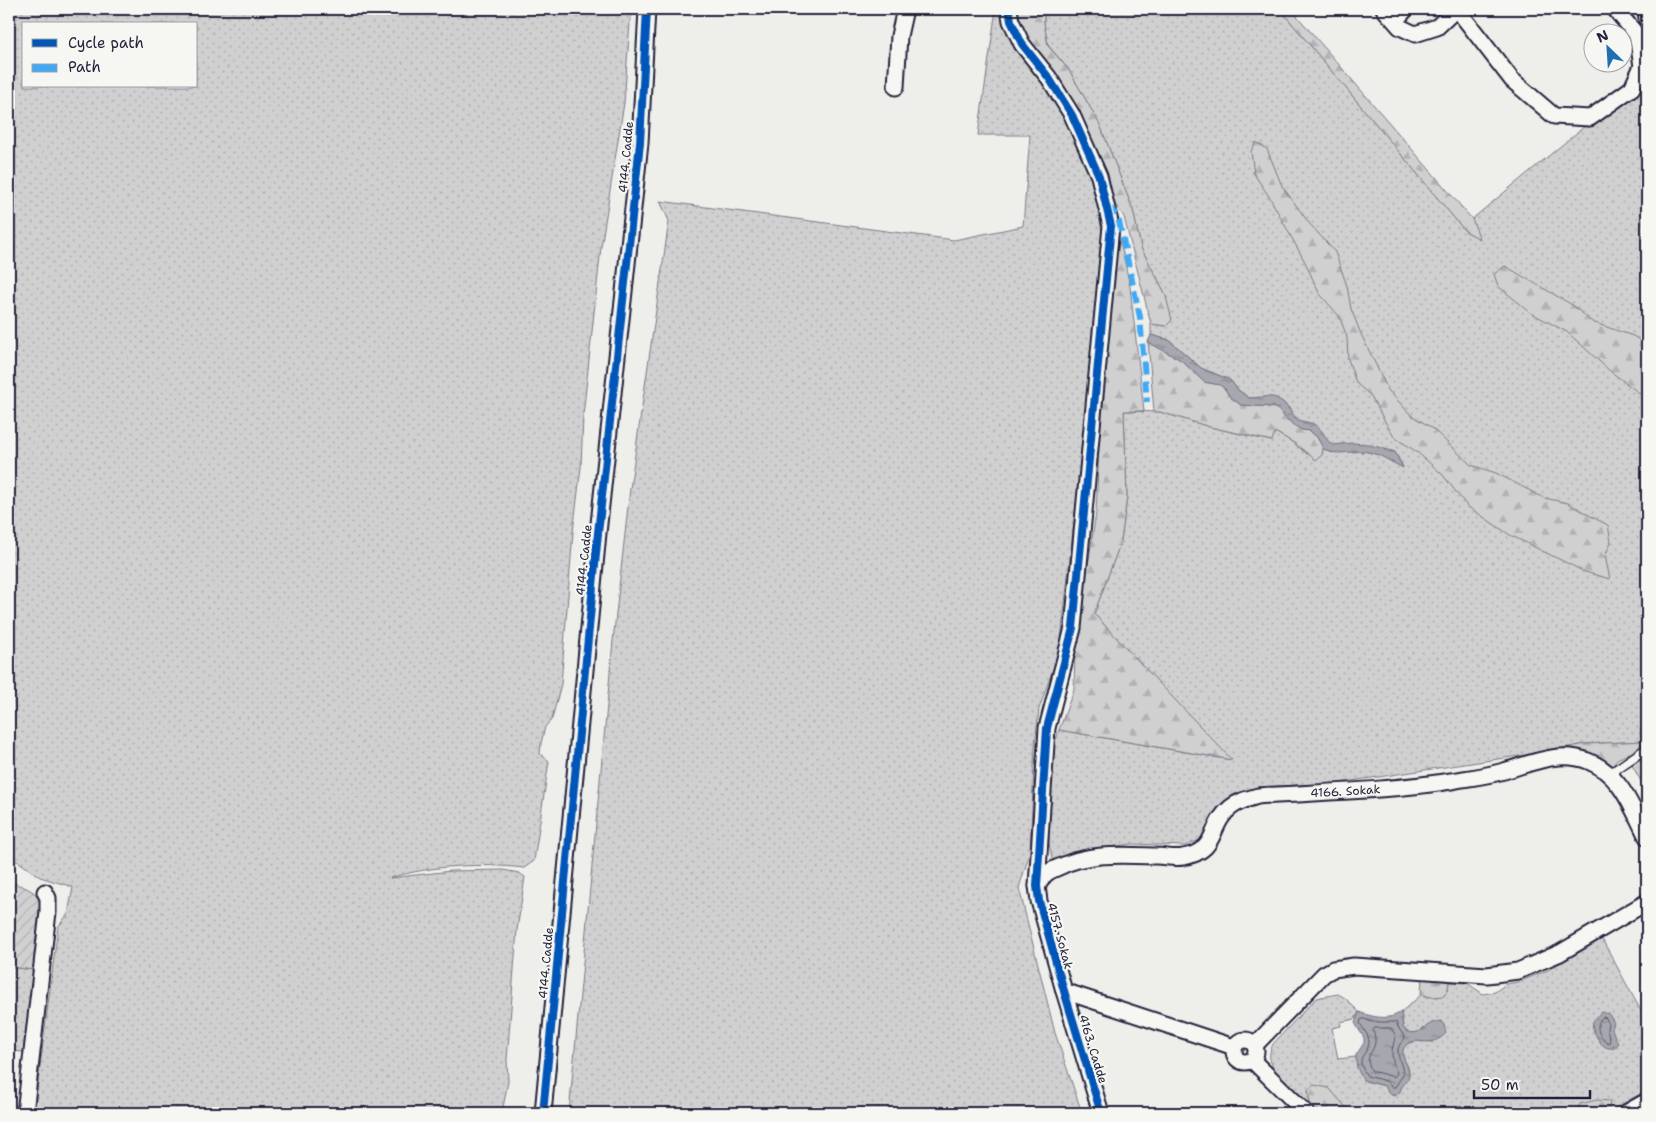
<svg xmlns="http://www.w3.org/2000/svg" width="1656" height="1122" font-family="'Shantell Sans',sans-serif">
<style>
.grass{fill:url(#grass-dots);stroke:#797986;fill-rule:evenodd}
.forest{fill:url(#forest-firs);stroke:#797986}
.garden{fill:url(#garden-furrows);stroke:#797986}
.water{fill:url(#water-ripples);stroke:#727281}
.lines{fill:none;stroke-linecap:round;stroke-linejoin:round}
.shore{stroke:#575769;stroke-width:1}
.lane-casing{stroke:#22223b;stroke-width:11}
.street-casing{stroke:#22223b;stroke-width:19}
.lane{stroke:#f6f6f2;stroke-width:8}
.street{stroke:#f6f6f2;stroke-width:15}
.quiet{stroke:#3fa9f5;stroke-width:6;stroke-dasharray:12 6;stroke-linecap:butt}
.cycleway-casing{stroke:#f6f6f2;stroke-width:11}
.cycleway{stroke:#0057b8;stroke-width:8}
.labels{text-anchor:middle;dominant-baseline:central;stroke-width:4.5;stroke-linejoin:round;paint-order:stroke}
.street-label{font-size:12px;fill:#22223b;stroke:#f6f6f2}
</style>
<defs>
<pattern id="grass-dots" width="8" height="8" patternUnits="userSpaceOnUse" patternTransform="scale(1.25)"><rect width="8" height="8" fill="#d0d0d1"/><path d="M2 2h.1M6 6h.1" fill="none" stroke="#b2b2b4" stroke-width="1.8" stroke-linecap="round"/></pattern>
<pattern id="forest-firs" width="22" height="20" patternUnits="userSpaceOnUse" patternTransform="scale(1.25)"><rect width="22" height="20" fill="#d0d0d1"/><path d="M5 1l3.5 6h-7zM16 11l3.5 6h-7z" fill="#b2b2b4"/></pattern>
<pattern id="garden-furrows" width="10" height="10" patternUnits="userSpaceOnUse" patternTransform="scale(1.25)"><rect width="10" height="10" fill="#d0d0d1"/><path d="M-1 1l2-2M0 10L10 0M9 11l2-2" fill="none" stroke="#b2b2b4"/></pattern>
<pattern id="water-ripples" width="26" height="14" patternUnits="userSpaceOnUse" patternTransform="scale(1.25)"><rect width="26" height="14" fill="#a7a7af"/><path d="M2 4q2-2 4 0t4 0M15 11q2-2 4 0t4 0" fill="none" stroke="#888890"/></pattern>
</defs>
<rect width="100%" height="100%" fill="#eeeeeb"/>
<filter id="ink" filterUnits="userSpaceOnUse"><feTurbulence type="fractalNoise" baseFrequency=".02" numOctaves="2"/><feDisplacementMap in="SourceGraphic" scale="10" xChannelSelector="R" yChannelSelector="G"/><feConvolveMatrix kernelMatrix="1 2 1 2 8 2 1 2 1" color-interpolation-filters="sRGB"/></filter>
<g filter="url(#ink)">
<path class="grass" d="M9,9H631L624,103L601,247L583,416L581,467L573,532L561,684L552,719L545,727L541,743L540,754L549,761L534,861L524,868C480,863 433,865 390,878L451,871L503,870L519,873L525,877L517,930L507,1060L508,1081L502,1113H34L58,927L68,914L73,887L40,877L19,862L9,859ZM24,24H196V86H24Z
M996,9H1002L1003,18L1017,48L1047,84L1071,123L1093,177L1103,239L1099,295L1060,649L1039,709L1035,744L1030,852L1019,888L1055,1033L1082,1113H569L613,641L630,489L669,221L660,201L954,240L1023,226L1030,135H978Z
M1044,9H1280L1465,231L1479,238L1472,219L1647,75V700L1640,734L1643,741L1586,744L1525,755L1338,783L1258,787L1215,812L1204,838L1185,846L1132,844L1071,852L1053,863L1049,843L1053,748L1059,730L1231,760L1094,614L1121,541L1127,497L1124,411L1160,412L1210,427L1271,441L1275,432L1294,443L1307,454L1322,455L1323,448L1329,452L1364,451L1379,455L1403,467L1395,452C1371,445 1358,443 1332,446C1325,439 1322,430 1314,425C1309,421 1302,423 1296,418C1293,415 1292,411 1289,408C1275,393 1266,399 1249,398L1238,390L1230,380L1201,368L1169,340L1151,335V324L1166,326L1165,293L1141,248L1133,210L1100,125L1069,70L1048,45L1044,23Z
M1647,755V792L1632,765Z
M1602,939L1647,1022V1090L1606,1113H1351L1340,1103L1308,1090L1310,1103C1299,1093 1272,1074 1270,1059C1269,1053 1271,1049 1273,1044L1316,998L1338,994L1345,998L1359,1012L1355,1019L1340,1022L1341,1026L1332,1028L1338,1059L1356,1057L1365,1081L1385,1086L1391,1095L1395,1096C1399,1090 1409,1080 1409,1072C1409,1067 1405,1062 1403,1057C1399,1039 1420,1041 1432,1042L1425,1028C1419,1032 1414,1034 1407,1032L1403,1027L1401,1012L1421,995L1432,997L1448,989L1449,982L1467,983L1483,994L1495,992L1506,984L1518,982L1546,971Z
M9,967L34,970L25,1052L9,1051Z"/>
<path class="forest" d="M1017,9H1044V23L1048,46L1069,70L1100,125L1133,210L1141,248L1165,293L1172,320L1166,326L1151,324L1124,217L1111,198L1087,129L1040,54L1025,36Z
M1280,9H1291L1472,219L1480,239L1465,231Z
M1256,142L1267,149L1282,186L1309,223L1335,252L1347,286L1351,309L1361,334L1388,390L1411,415L1432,428L1471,465L1496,473L1544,498L1568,503L1596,519L1608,525L1611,542L1605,556L1610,579L1585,572L1510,535L1467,506L1442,474L1417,452L1394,437L1383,418L1371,396L1356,383L1348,359L1347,337L1339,316L1319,293L1305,262L1270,198L1254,174L1251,151Z
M1117,225L1130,287L1144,411H1124L1127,497L1121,541L1094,614L1232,760L1059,730L1074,689L1075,651L1096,513L1100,422L1110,324Z
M1505,266L1574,306L1592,322L1633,336L1647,345V399L1610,371L1567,332L1531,313L1498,286L1494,274Z
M1148,342L1181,360L1204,382L1220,385L1225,389L1230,397L1241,405L1273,407L1280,411L1285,418L1302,430L1310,431L1317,437L1323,448L1322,455L1316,460L1294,443L1275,432L1272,441L1210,427L1160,412H1154Z
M1643,741L1640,749L1617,759L1612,768L1601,757L1564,748L1586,744Z
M1422,977L1449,982L1448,989L1444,996L1432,997L1421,995Z
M1314,1085L1329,1088L1351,1113H1321L1310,1103L1308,1090Z
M1597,1100L1610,1101L1609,1108L1598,1113H1578L1580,1104Z"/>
<path class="garden" d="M9,881C20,886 35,889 40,900L34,970L9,967Z"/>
<path class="water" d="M1151,335L1169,340L1201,368L1230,380L1238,390L1249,398C1257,398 1268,395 1276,398C1286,402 1289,411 1296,418C1303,424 1311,421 1318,427C1324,432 1326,440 1332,445L1352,443L1367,444L1395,452L1403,468L1379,455L1364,451L1339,453L1329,452L1323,448L1317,437L1310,431L1302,430L1293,425L1280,411L1273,407L1241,405L1230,397L1225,389L1220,385L1204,382L1181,360L1148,342Z
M1359,1012C1372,1017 1389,1021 1401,1012L1403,1027L1407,1032C1419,1035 1422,1028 1432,1023C1432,1023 1440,1021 1441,1021L1444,1025L1446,1033C1431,1050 1416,1035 1406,1045C1397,1054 1410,1065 1409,1075C1408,1082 1401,1085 1400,1092L1395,1096L1388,1092L1385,1086L1363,1080L1357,1068L1356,1060V1055L1364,1043V1038L1355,1023Z
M1602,1012L1609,1014L1614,1023L1612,1029L1618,1044L1615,1048C1606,1049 1602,1046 1598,1039C1591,1027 1589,1021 1602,1012Z"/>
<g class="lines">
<path class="shore" d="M1603,1017L1606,1018L1608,1023L1607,1029L1610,1040L1609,1043C1599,1038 1593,1025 1603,1017Z
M1364,1019L1372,1022H1396L1399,1029L1405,1037L1404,1040C1391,1050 1403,1062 1403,1075L1395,1087H1392L1386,1081L1367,1076C1353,1054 1368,1057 1369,1042C1369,1035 1363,1029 1360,1023L1361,1020Z
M1375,1028H1391L1396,1036C1390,1052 1391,1057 1397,1073L1394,1077L1372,1071C1360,1052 1382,1052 1373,1031Z"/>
<defs>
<path id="lane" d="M1609,774L1647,748"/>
<g id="street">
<path d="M1009,9L1011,21L1022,44L1049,78L1072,115L1099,176L1111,226L1073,628L1047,728L1037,886L1039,901L1064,991L1101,1113"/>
<path d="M1384,9L1400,27L1415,34L1437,27L1456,9"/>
<path d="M1457,9L1512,80L1554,116L1590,118L1632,88L1642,66L1637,35L1615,9"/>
<path d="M1646,9L1647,19"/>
<path d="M1395,21L1406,9"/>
<path d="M896,87L899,36L905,9"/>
<path id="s1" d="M1037,886C1040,883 1042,877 1046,874C1049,871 1055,869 1059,867C1090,852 1123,855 1156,856C1165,856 1175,859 1183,857C1219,851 1208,826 1230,808C1238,801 1248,799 1258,796C1323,792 1388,791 1451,781C1469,778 1487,776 1504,771C1532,763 1560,750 1588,761C1621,774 1632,808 1647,837"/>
<path d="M1064,991L1234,1047"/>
<circle cx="1245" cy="1051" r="11"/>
<path d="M1255,1045L1324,974L1333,969L1354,966L1487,975L1518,971L1560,953L1647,902"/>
<path d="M1252,1060L1306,1113"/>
<path d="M25,1113L48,912V898L45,892"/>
<path d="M543,1113L598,533L640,143L647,9"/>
<path d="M1626,1113L1647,1101"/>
</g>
</defs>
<use href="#lane" class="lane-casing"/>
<use href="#street" class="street-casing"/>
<use href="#lane" class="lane"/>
<use href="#street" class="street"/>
<path class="quiet" d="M1108,206L1118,217L1140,317L1147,402"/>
<defs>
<path id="cycleway" d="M1009,9L1011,21L1022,44L1049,78L1072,115L1099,176L1111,226L1073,628L1047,728L1037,886L1039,901L1064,991L1101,1113
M543,1113L598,533L640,143L647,9"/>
</defs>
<use href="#cycleway" class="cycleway-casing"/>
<use href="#cycleway" class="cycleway"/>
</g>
</g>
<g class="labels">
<g class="street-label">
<text transform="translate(626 157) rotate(-85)">4144. Cadde</text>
<text transform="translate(584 560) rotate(-84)">4144. Cadde</text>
<text stroke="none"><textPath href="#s1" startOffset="345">4166. Sokak</textPath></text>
<text transform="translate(1060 936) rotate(75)">4157. Sokak</text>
<text transform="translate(546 963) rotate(-85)">4144. Cadde</text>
<text transform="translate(1093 1049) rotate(73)">4163. Cadde</text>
</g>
</g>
<rect width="1656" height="1122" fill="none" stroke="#f6f6f2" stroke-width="30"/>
<rect x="15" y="15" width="1626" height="1092" fill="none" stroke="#22223b" stroke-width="2" filter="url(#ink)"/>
<rect x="22" y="22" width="175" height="65" fill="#f6f6f2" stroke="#a1a1a9"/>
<rect x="32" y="39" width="25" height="8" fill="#0057b8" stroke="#a1a1a9"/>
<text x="68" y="48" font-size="15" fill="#22223b">Cycle path</text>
<rect x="32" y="64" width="25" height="8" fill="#3fa9f5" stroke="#a1a1a9"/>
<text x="68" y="72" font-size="15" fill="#22223b">Path</text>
<g transform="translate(1608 48) rotate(335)"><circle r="24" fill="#f6f6f2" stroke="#a1a1a9"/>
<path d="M0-4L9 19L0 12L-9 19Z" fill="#1f6fb2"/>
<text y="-8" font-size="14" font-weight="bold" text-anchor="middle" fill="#22223b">N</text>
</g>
<path d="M1474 1090v8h116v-8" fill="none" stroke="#22223b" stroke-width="2.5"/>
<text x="1481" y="1090" font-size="15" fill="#22223b" stroke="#f6f6f2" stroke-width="4" paint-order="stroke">50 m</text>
</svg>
